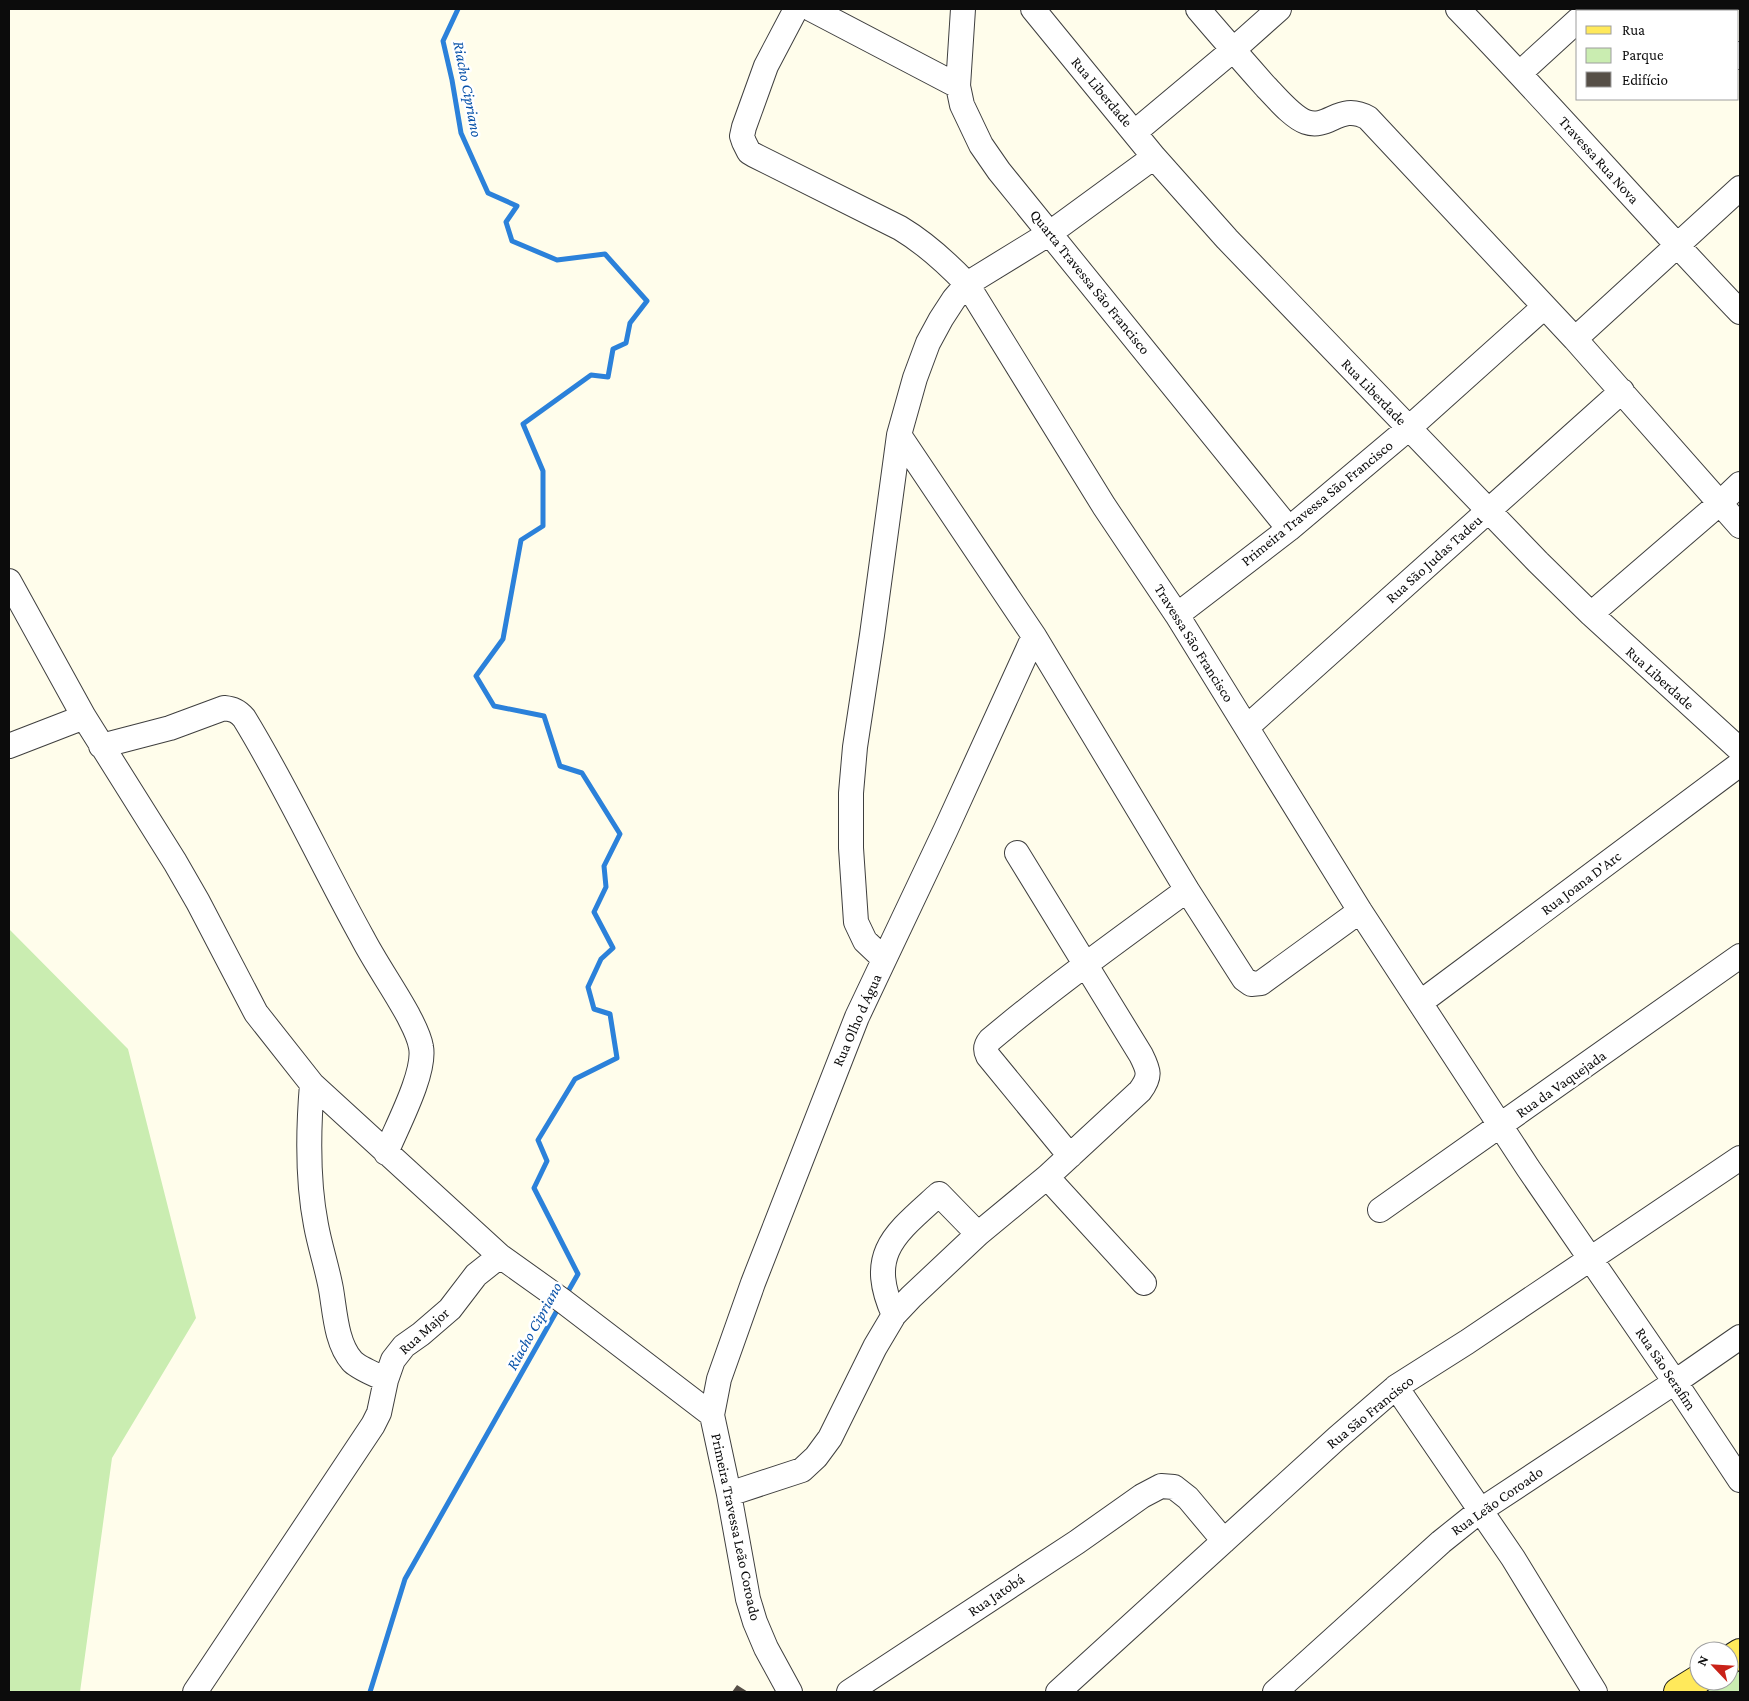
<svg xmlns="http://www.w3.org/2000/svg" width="1749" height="1701" font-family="'Crimson Pro',serif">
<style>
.green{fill:#caedb1}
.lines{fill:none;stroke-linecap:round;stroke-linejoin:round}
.stream{stroke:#2b81da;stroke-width:5}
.building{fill:#564f47}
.minor-casing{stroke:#3f3f3f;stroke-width:26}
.major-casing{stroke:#1d1d1d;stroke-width:30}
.minor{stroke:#fff;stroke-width:24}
.major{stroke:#ffe95b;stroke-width:28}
.labels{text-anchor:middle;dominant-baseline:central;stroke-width:5;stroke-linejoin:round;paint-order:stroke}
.street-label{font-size:15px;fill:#0c0c0c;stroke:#fff}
.water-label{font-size:16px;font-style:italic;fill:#0a53a9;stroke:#fff}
</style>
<rect width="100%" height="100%" fill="#fffdeb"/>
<path class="green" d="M9,929L128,1049L196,1318L112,1458L80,1692H9Z
M1740,1666V1692H1700L1717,1681H1729V1673Z"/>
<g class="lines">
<path class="stream" d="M458,9L443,41L452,80L461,133L488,193L517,206L506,222L512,241L557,260L605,254L647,301L630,323L626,343L613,349L608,377L591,375L523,424L543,471V526L521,540L503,639L476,676L494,706L544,716L560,766L582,773L620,834L604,866L606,887L594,912L613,948L601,959L588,987L594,1009L610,1014L617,1058L575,1079L538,1140L547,1161L534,1188L578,1274L566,1295
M370,1692L405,1579L559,1307"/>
</g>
<path class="building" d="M737,1685L748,1692H732Z"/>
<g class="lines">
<defs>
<path id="minor" d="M796,9L766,66L744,127L742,136L744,142L749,152L754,155L900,228C925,243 946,262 967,284L1104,506L1177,615L1360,911L1528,1168L1675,1382L1740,1480
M811,9L958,86
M963,9L958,86L962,105L981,145L999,171L1289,529
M1033,9L1154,157L1227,239L1538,562L1591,614L1740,750
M1198,9C1220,35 1243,61 1266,87C1276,97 1292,117 1306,122C1329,130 1340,102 1368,118L1575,339L1740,526
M1458,9C1554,108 1644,212 1740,312
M1696,9L1699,11
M1738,54L1740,57
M1520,73L1578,20
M1135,132L1233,50L1279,9
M1575,339L1740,188
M899,435L1034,636L1187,890L1244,979L1251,984L1261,983L1360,911
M9,581L84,717L175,862L198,902L256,1013L312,1084L500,1256
M1591,614L1720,503L1740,484
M1177,615L1289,529L1409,428L1544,307
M1247,727L1622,391
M9,746L84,717
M101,746L170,728L224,708C233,709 238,711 244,718C287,788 322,865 362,937C376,964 394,989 408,1015C413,1025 419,1035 421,1047C426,1073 396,1128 386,1153
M884,959L865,941L856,922L851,848V793L855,747L872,635L899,435L915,378L928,343L941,319L954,299L967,284L1050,233L1154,157
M1421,1002L1740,764
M312,1084C308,1132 307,1179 316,1225C320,1247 327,1267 331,1289C335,1312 336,1343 352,1361C358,1368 377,1375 386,1380
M1070,1156L988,1056C985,1050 985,1046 990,1040C1053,987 1120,939 1187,890
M1047,1177L1144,1283
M1380,1210L1740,956
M894,1315C866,1253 895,1234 939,1194L978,1234
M1396,1387L1513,1558L1595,1692
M729,1494L802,1470L816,1457L830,1438L875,1347L894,1315L911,1297L978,1234L1047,1177L1140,1091C1151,1076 1149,1071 1141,1055C1100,987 1058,921 1017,853
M195,1692L373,1425L379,1413L386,1380L393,1360L404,1346L421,1334L450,1309L476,1275L500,1256L563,1301L712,1415
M790,1692L766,1648L755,1622L748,1599L729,1494L712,1415L719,1379L753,1283L857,1017L946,829L1034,636
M849,1692L1077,1542L1142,1496L1161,1486L1174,1487L1188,1498L1224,1541
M1058,1692L1337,1438L1396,1387L1467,1342L1740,1158
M1275,1692L1441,1542L1481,1510L1675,1382L1740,1337"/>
<path id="major" d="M1729,1660L1740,1653
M1678,1692L1699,1679"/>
</defs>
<use href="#minor" class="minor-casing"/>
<use href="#major" class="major-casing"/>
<use href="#minor" class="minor"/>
<use href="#major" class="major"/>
</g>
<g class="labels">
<g class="street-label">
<text transform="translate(1102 92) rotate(50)">Rua Liberdade</text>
<text transform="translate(1599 160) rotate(48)">Travessa Rua Nova</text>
<text transform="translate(1090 282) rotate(51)">Quarta Travessa São Francisco</text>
<text transform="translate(1374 392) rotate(46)">Rua Liberdade</text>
<text transform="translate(1317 503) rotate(-39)">Primeira Travessa São Francisco</text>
<text transform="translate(1434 559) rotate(-42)">Rua São Judas Tadeu</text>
<text transform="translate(1194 643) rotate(58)">Travessa São Francisco</text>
<text transform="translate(1660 678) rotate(42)">Rua Liberdade</text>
<text transform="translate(1581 883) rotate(-37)">Rua Joana D'Arc</text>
<text transform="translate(857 1020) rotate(-66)">Rua Olho d Água</text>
<text transform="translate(1561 1084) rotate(-35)">Rua da Vaquejada</text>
<text transform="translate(424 1331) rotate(-42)">Rua Major</text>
<text transform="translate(1666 1369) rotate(56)">Rua São Serafim</text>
<text transform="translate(1370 1412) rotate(-39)">Rua São Francisco</text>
<text transform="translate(1497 1501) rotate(-35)">Rua Leão Coroado</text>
<text transform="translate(736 1527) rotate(78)">Primeira Travessa Leão Coroado</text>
<text transform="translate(996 1595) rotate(-34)">Rua Jatobá</text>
</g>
<g class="water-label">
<text transform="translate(468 89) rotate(79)">Riacho Cipriano</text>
<text transform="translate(534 1326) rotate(-61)">Riacho Cipriano</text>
</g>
</g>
<rect width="1749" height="1701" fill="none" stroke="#0c0c0c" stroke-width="20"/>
<rect x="1576" y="10" width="162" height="90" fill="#ffffff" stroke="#9e9e9e"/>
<rect x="1586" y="26" width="25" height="8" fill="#ffe95b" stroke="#9e9e9e"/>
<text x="1622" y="35" font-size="15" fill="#0c0c0c">Rua</text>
<rect x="1586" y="48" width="25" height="15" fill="#caedb1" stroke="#9e9e9e"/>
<text x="1622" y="60" font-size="15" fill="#0c0c0c">Parque</text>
<rect x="1586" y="72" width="25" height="15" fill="#564f47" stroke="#9e9e9e"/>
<text x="1622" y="85" font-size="15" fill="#0c0c0c">Edifício</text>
<g transform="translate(1714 1666) rotate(295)"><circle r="24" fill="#ffffff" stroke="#9e9e9e"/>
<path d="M0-4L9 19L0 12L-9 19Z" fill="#c92218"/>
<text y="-8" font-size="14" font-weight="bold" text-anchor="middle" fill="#0c0c0c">N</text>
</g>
</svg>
